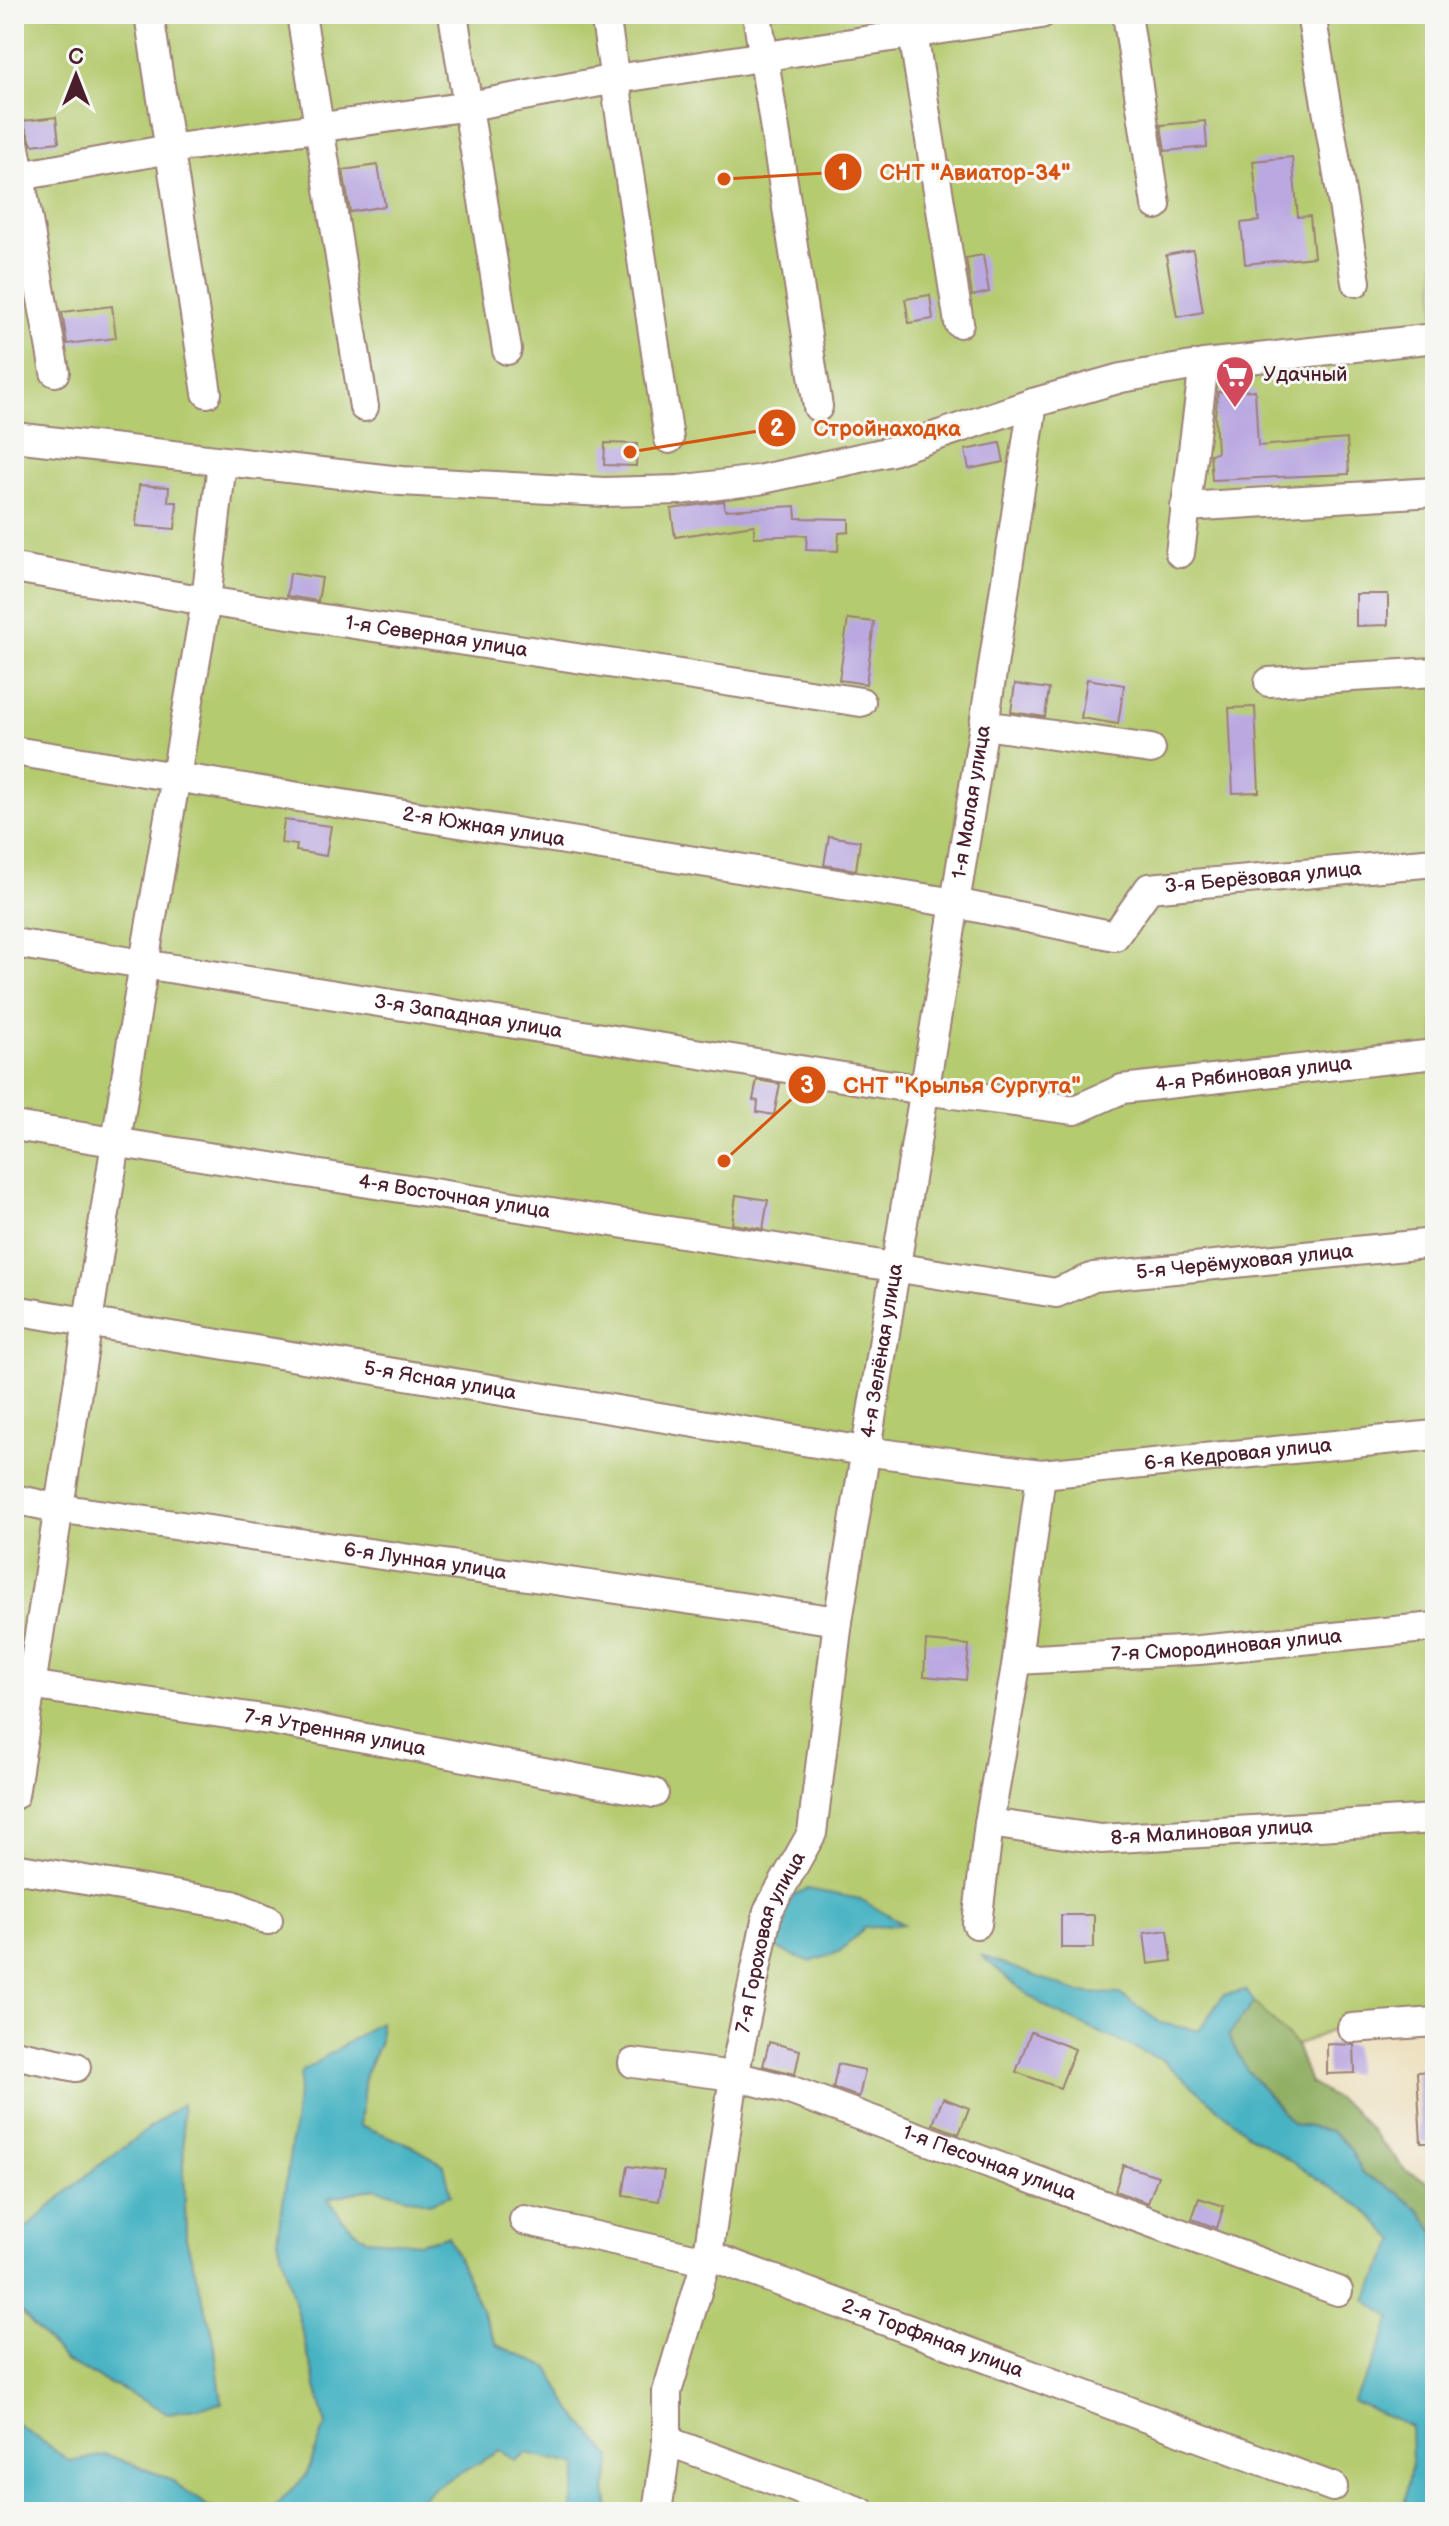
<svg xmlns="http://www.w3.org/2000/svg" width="1449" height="2526" font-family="'Balsamiq Sans',sans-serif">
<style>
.green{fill:#b5cb6f;stroke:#80754d;stroke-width:2}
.forest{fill:#90af62;stroke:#6d6746;stroke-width:2}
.water{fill:#46b3c3;stroke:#486977;stroke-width:2}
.building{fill:#baa8e1}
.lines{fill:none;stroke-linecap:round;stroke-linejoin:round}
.minor-casing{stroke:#9c8076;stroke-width:32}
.minor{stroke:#fff;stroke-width:28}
.labels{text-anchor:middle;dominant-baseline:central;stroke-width:6;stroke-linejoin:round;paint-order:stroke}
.poi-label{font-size:20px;fill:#4a1f2b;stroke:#f6f6f2;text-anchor:start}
.street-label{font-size:20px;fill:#4a1f2b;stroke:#f6f6f2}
.leader{fill:none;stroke:#d8530f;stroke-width:3}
.callout-dot{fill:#d8530f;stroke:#f6f6f2;stroke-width:3}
.mark-label{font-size:24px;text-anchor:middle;font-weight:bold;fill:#fff}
.callout-label{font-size:22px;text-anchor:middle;font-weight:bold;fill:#d8530f;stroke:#f6f6f2;stroke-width:6;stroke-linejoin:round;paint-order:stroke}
</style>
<rect width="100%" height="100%" fill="#f6f6f2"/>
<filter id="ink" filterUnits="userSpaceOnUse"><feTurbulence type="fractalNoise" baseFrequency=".0125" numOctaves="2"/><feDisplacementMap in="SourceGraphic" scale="16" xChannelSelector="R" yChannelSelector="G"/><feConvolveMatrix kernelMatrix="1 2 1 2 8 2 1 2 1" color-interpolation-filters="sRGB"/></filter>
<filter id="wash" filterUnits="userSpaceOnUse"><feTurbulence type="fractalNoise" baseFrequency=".006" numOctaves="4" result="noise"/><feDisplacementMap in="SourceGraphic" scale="32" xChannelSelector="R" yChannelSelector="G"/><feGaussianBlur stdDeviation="1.8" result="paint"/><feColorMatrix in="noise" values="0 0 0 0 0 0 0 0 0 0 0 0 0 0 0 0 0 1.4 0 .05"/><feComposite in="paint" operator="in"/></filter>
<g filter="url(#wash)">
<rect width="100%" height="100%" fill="#ede1c1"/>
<path class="green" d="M14,14H1435V2013L1361,2018L1296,2045L1254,2003L1246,2069L1350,2148L1362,2173L1396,2192L1435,2233V2512H609L606,2490L612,2458L572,2411L549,2368L497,2345L448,2236L419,2243L366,2239L342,2219L327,2198L375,2188L429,2203L444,2165L410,2145L360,2125L365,2074L380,2042V2023L278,2239L326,2424L306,2476L269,2512H228L207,2506L168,2478L107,2455L70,2461L14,2422V2304L65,2361L168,2413L222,2403L213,2335L186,2239L182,2105L89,2173L14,2239Z
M500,2451L516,2460L527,2453L579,2465L571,2512C552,2512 519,2507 503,2512H404L435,2487Z"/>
<path class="forest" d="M1254,2002L1296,2045L1310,2083L1352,2109L1407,2172L1435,2185V2233L1420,2211L1396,2192L1362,2173L1350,2148L1331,2131L1293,2124L1246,2069L1228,2036Z"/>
<path class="water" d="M807,1889L860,1899L903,1924L865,1928L839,1952L810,1962L773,1947L786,1898Z
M980,1955L1080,1993L1120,1994L1161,2023L1199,2031L1223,1995L1246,1990L1254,2002L1228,2036L1246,2069L1292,2124L1331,2131L1350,2148L1362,2173L1396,2192L1420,2211L1435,2233V2512H1403L1412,2461L1411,2427L1352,2401L1370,2371L1392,2318L1366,2300L1396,2240L1362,2207L1248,2134L1162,2060L1056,2013L1028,1995Z
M380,2022V2042L365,2074L360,2125L410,2145L444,2165L451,2195L429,2203L375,2188L328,2198L342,2219L366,2239L419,2243L448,2236L497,2345L549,2368L572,2411L612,2458L606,2490L609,2512H571L579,2465L527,2453L516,2460L500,2451L435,2487L404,2512H269L306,2476L326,2424L278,2239L301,2072Z
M182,2104L186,2239L213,2335L222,2403L168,2413L65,2361L14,2304V2239L89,2173Z
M14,2422L70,2461L107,2455L168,2478L207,2506L228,2512H14Z"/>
<g id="blocks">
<path class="building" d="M56,117L59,142L32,145L23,121Z
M1205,121L1207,147L1165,151L1161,125Z
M1292,157L1298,217L1310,216L1314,257L1245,264L1241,223L1259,221L1253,161Z
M378,165L385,206L350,212L343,170Z
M1193,250L1203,312L1177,317L1166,255Z
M983,255L989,292L972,296L966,258Z
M930,295L933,319L909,323L905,299Z
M112,306L116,338L67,344L62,312Z
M1255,390L1258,446L1347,439L1349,474L1212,480L1210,454L1217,453L1215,415L1218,392Z
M605,443L637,444L636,466L604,465Z
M1000,443L1004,462L969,469L965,450Z
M139,485L169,487L168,502H177L175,529L136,526Z
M724,501L725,510L795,506L796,518L849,519V532L839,533L838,551L806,550L807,535L754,537V525L675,537L671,509Z
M290,573L322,578L318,601L287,596Z
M1356,594H1388V625L1356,626Z
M848,619L874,622L866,684L839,680Z
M1087,679L1124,685L1118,724L1081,718Z
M1015,684L1049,689L1045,717L1011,712Z
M1255,707L1259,792L1233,793L1229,708Z
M284,820L331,826L326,856L296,851L297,845L281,843Z
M829,836L860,841L856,870L824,865Z
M757,1080L780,1084L774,1115L757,1112L758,1101L753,1100Z
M736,1195L768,1200L763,1229L732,1224Z
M926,1641L969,1645L966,1680L924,1676Z
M1061,1915H1094V1948H1061Z
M1168,1930L1172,1961L1148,1964L1144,1933Z
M1031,2032L1075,2049L1060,2088L1016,2072Z
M769,2042L800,2050L795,2074L763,2066Z
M1327,2044L1354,2045L1355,2073L1327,2074Z
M838,2064L865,2070L859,2097L833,2088Z
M1435,2071V2143H1421L1417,2072Z
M943,2098L969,2108L959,2134L933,2124Z
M1123,2165L1158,2176L1148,2203L1115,2191Z
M628,2166L664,2171L659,2201L623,2196Z
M1199,2198L1224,2206L1217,2228L1192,2219Z"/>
</g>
</g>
<g filter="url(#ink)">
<use href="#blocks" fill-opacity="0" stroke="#9c8076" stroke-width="2"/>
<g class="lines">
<defs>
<g id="minor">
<path d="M149,14L207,393"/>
<path d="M301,14L364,407"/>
<path d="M453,14L507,350"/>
<path d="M605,14L669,439"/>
<path d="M757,14L818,407"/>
<path d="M910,14L959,323"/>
<path d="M1127,14L1156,205"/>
<path d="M1311,14L1356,282"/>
<path d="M14,142L55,372"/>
<path d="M14,177L170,149L469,106L616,79L1041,14"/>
<path d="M14,437L401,481L604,492L679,490L758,480L892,451L1033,403L1121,378L1204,364L1435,338"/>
<path d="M1185,507L1435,492"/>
<path d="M1180,553L1204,364"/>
<path id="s1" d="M14,568L206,601L861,702"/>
<path d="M1269,682L1435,672"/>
<path d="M984,725L1151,749"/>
<path id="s2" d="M14,751L955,903L1115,936L1149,888L1435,862"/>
<path id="s3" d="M14,943L923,1090L1075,1110L1122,1089L1435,1054"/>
<path id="s4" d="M14,1126L1056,1293L1094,1277L1435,1243"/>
<path id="s5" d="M14,1310L864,1451L1041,1474L1435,1435"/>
<path id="s6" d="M14,1499L57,1508L838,1621"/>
<path id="s7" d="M1017,1660L1199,1650L1435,1627"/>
<path id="s8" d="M15,1683L276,1721L654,1793"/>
<path d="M14,1795L144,963L206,601L222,462"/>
<path id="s9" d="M989,1823L1101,1839L1435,1819"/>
<path d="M14,1868L233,1905L268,1920"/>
<path d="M977,1924L989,1823L1017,1660L1041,1474"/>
<path d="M1352,2028L1435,2022"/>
<path d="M14,2054L76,2067"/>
<path id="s10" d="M633,2063L734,2076L787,2089L1338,2291"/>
<path id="s11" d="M524,2220L693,2258L708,2255L1333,2487"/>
<path d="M667,2441L861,2512"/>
<path id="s12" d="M657,2512L667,2441V2392L708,2255L734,2076L768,1911L812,1833L838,1621L984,725L1033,403"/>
</g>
</defs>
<use href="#minor" class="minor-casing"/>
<use href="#minor" class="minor"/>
</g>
</g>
<defs>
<symbol id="supermarket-pin" viewBox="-11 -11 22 30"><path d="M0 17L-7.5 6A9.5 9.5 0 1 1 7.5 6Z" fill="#d1495b" stroke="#f6f6f2"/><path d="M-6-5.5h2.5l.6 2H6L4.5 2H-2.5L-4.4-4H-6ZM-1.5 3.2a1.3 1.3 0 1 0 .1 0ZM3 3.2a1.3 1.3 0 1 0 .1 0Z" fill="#fff"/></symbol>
</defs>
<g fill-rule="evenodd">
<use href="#supermarket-pin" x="1213" y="353" width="44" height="60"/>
</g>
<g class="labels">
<g class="poi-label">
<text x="1263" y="375">Удачный</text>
</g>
<g class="street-label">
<text stroke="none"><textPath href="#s1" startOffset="428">1-я Северная улица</textPath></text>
<text stroke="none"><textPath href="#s12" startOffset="1746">1-я Малая улица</textPath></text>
<text stroke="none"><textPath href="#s2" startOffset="476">2-я Южная улица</textPath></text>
<text stroke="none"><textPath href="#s2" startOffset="1290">3-я Берёзовая улица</textPath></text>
<text stroke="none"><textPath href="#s3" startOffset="460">3-я Западная улица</textPath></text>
<text stroke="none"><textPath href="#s3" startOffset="1258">4-я Рябиновая улица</textPath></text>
<text stroke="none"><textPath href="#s4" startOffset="446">4-я Восточная улица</textPath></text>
<text stroke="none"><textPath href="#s4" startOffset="1248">5-я Черёмуховая улица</textPath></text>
<text stroke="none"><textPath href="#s12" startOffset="1190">4-я Зелёная улица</textPath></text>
<text stroke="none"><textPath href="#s5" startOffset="432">5-я Ясная улица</textPath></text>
<text stroke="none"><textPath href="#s5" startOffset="1238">6-я Кедровая улица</textPath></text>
<text stroke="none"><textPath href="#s6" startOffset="416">6-я Лунная улица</textPath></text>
<text stroke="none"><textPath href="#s7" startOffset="210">7-я Смородиновая улица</textPath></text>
<text stroke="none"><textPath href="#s8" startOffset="324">7-я Утренняя улица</textPath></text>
<text stroke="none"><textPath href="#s9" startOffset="224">8-я Малиновая улица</textPath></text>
<text stroke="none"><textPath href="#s12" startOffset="584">7-я Гороховая улица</textPath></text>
<text stroke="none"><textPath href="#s10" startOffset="372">1-я Песочная улица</textPath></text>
<text stroke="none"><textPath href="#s11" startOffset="428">2-я Торфяная улица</textPath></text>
</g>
</g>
<path class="leader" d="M724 179L843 172M630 452L777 428M724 1161L807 1085"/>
<g class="callout-dot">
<circle cx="724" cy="179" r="8"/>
<circle cx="630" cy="452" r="8"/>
<circle cx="724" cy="1161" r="8"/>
<circle cx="843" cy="172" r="20"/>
<circle cx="777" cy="428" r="20"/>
<circle cx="807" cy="1085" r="20"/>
</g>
<g class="mark-label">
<text x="843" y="180">1</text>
<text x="777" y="436">2</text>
<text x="807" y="1093">3</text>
</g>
<g class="callout-label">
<text x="975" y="180">СНТ "Авиатор-34"</text>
<text x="887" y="436">Стройнаходка</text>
<text x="962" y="1093">CНТ "Крылья Сургута"</text>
</g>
<rect width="1449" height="2526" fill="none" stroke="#f6f6f2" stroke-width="48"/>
<g transform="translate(76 76)" stroke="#f6f6f2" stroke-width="6" paint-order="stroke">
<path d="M0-6L14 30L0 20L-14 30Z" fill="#4a1f2b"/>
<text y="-12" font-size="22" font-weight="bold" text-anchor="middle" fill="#4a1f2b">С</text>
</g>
</svg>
